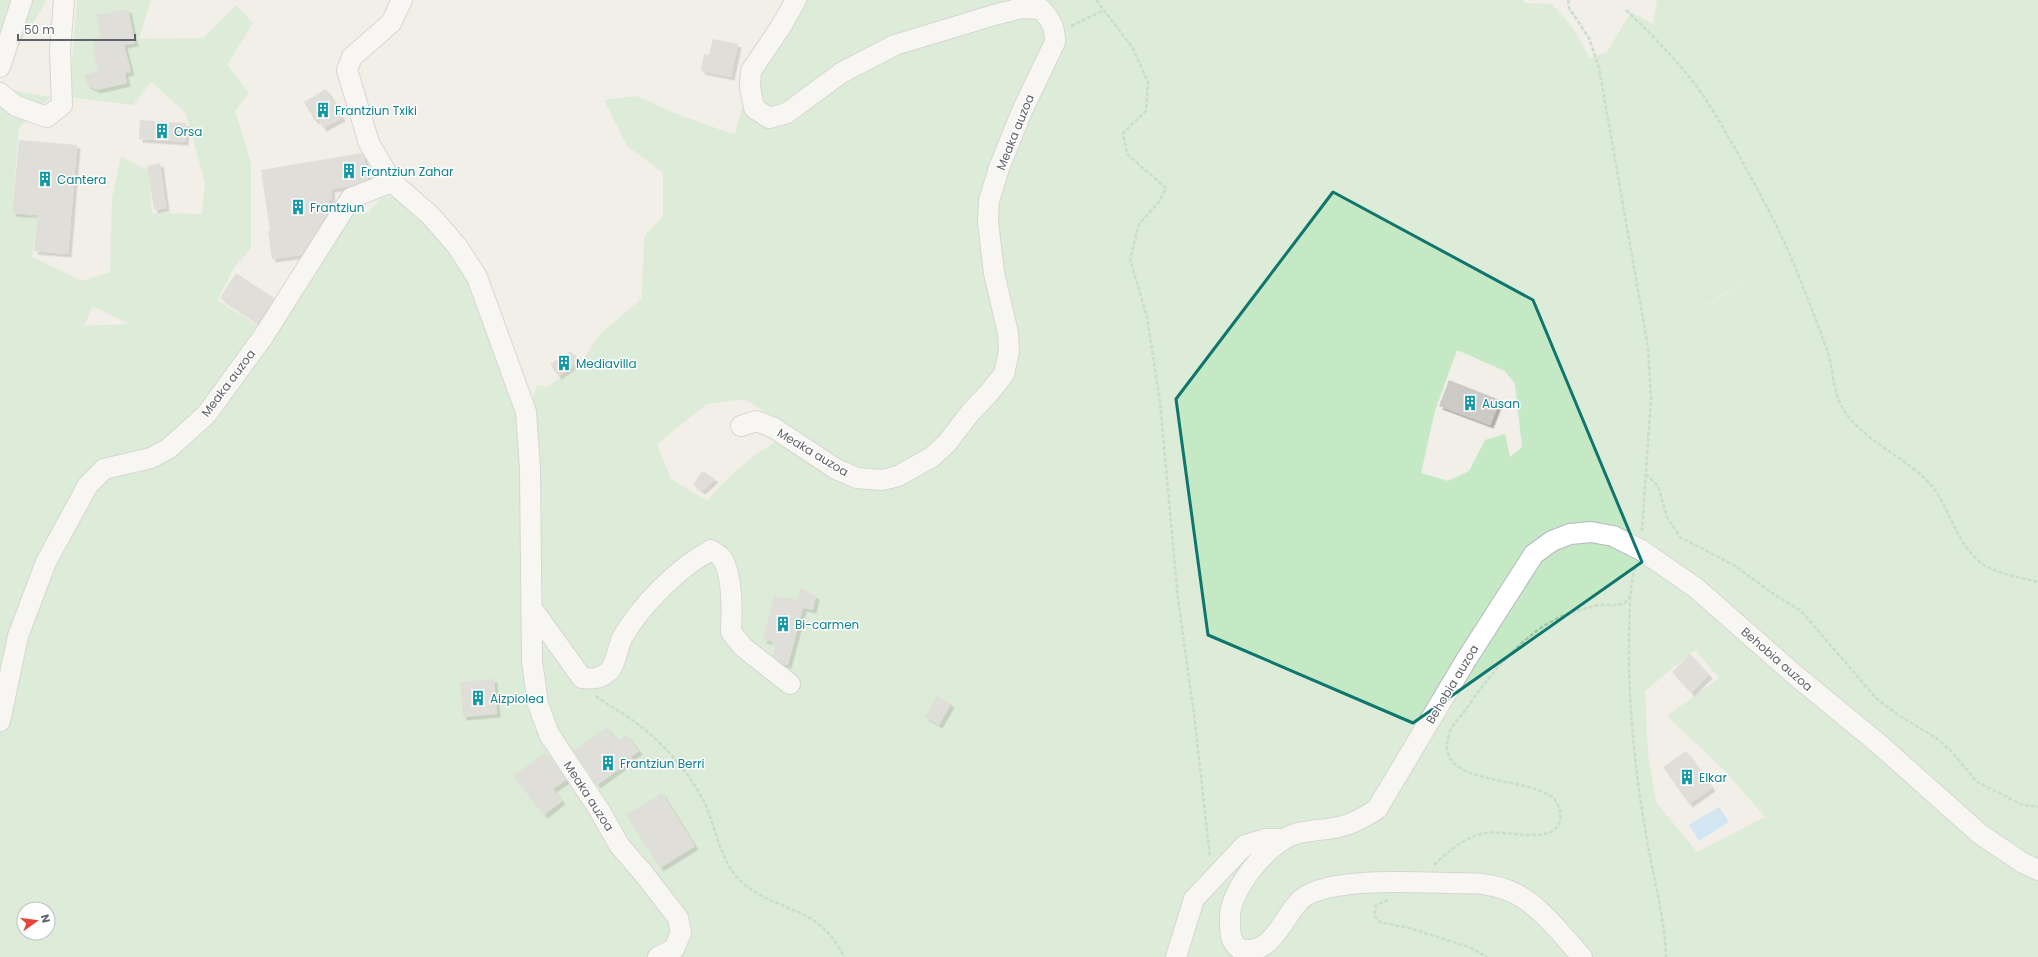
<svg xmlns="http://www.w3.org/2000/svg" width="2038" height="957" font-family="Poppins,sans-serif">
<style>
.green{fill:#c5e8c5;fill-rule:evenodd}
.water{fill:#aadaff}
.building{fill:#cccac5;filter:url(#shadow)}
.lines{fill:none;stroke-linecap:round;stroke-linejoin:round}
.minor-casing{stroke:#b5b8bc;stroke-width:22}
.path{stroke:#9cc7a9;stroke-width:2.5;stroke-dasharray:4 2;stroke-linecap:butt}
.minor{stroke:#fff;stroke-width:20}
.marked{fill:none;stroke:#0f766e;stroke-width:3;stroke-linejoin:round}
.labels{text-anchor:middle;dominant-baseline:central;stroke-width:3;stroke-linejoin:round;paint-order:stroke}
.culture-label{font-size:12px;fill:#0d838f;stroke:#fff;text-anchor:start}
.street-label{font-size:12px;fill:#5f6368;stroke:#fff}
</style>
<defs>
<filter id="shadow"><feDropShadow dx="3.5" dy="3.5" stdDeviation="0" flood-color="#0004"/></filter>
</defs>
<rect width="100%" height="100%" fill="#f1efe8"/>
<path class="green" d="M0,0H47L0,76Z
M77,0H151L139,39L203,38L236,5L253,23L227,65L249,93L235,111L251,163V248L234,268L217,300L271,334L354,211L368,213L382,198L396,195L455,249L530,411L537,385L547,387L581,363L600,334L642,298L644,236L663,216V173L627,146L604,100L637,96L674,113L735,135L751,71L794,0H1524V3L1552,4L1573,28L1590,58L1607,52L1631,12L1653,24L1657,0H2038V957H0V88L51,97L19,128L12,213L38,218L32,257L82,281L110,272L112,198L121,156L149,171L152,213L202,214L205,182L185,112L151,82L133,105L69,97ZM1779,260L1706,306V305ZM93,306L127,323V324L84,326ZM1457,350L1505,371L1515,384L1522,447L1510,457L1505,434L1485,440L1469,471L1448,481L1421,473L1435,411ZM745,399L852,471L902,470L850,482L782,438C753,454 728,476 707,501L671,479L657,444L707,404ZM1695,650L1719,678L1667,716L1723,769L1765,817L1697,852L1656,802L1648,754L1645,691ZM24,909H48V933H24Z"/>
<path class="water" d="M1719,807L1729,822L1699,841L1689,825Z"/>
<path class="building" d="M128,9L135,43L124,45L131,72L125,73L127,83L97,90L87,85L84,75L98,71L93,50L95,49L93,38L101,37L96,15Z
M713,39L738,44L731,77L701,71L704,54L709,55Z
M326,89L342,118L323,128L318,119L315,121L304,102Z
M140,120L186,123L185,142L139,139Z
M19,140L77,145L68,254L34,251L38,215L12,213Z
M362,153L364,158L368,179L351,186L331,189L332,199L328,200L330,210L301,255L272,259L268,231H270L261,170Z
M160,163L166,208L154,210L147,166Z
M236,273L274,298L258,323L220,298Z
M571,351L578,362L558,376L550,364Z
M1449,380L1500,400L1490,425L1439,406Z
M702,471L715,479L702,491L693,485Z
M801,588L816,596L813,610L803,608L788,665L783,664L773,656L776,646L772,645L773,642L763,640L774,596L798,600Z
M1690,654L1709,675L1691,693L1672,672Z
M494,679L497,714L463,717L460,682Z
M937,696L951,704L939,725L925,717Z
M607,727L618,741L627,735L639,751L631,757L633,759L597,785L574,751Z
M1686,751L1712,788L1689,804L1663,767Z
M545,753L566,780L553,789L562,801L544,815L513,776Z
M662,793L695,846L660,868L626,815Z"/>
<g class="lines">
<defs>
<path id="minor" d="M0,67L22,0
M0,93L16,106L47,117L62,105L60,51L64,0
M392,182L431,216L457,246L477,277L526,412L530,468L532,661L538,704L549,734L600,811L619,845L644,874L678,918L681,933L674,949L658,957
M741,426L756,421L774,428L836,469L857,478L882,480L898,476L932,457L947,443L970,413L989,393L1004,374L1009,351L1008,333L994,273L988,222L989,201L999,168L1022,111L1055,42C1055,27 1051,20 1041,9L1022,8L994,15L895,45L841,73L787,113L769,118L754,108L750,87L751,71L780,28L796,0
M531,607L582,678C593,679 600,679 608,672C615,667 618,647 622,638C641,605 678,568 711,550C714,552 719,555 721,557C733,573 732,613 731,632L743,647L790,684
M0,721L18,636L46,562L88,485L104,469L151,458L168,449L206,415L263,337L351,198L392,182L369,143L347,70L352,57L391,23L402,0
M1176,957L1194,899L1245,845L1266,839H1283
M1582,957C1564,937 1538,903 1512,892C1505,889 1496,886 1488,885C1476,882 1462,884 1450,883C1412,882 1352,879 1317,891C1310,893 1301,898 1296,905C1282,921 1270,957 1240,949C1229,942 1230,930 1230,918C1229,890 1269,842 1295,834C1309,830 1325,830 1339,827C1353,824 1365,817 1377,809L1466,660L1534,554L1552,541L1570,534L1591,532L1613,536L1641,550L1696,588L1795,675L1879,744L1980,834L2023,863L2038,870"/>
</defs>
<use href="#minor" class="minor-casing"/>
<path class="path" d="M1096,0L1132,47L1148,82L1146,111L1123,133L1127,154L1166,188L1159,202L1139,224L1130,259L1147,317L1160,402L1178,599L1194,714L1210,857
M1568,0L1569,8L1589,38L1599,68L1648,347L1651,398L1642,531
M1626,10C1652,35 1676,59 1698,88C1713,109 1725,131 1738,154C1759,192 1781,231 1797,272C1807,297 1817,322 1826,347C1833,364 1832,384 1839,401C1855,438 1906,456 1931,485C1950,508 1955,541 1980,562C1995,574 2019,577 2038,582
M1071,26L1104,10
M1646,474L1658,486L1667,517L1680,537L1737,567L1769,591L1801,611L1877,699L1897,714L1936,738L1951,751L1977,782L2023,805L2038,807
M1635,567C1629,590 1630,613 1629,636C1628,710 1636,783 1650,856C1656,889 1665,922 1666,957
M596,696C606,704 618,710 629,718C651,732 673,755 689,777C696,787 704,800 708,811C718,836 722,866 744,884C781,914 819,905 844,957
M1434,865C1449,851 1464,837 1485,833C1504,829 1557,847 1560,819C1561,816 1561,814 1560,811C1559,807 1557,802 1555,800C1531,773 1425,790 1451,729C1454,723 1460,718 1464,712C1488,677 1524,631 1565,615C1576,611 1588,607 1600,605C1608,604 1616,607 1624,603C1626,602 1628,598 1630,596
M1388,900L1376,905L1374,915L1380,922L1409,928L1469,947L1487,957"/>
<use href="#minor" class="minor"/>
</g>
<path d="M0 0H2038V957H0ZM1333,192L1533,300L1642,562L1413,723L1208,635L1176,399Z" fill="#f1efe8" fill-opacity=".55" fill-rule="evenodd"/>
<path class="marked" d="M1333,192L1533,300L1642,562L1413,723L1208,635L1176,399Z"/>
<defs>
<symbol id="building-bare" viewBox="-9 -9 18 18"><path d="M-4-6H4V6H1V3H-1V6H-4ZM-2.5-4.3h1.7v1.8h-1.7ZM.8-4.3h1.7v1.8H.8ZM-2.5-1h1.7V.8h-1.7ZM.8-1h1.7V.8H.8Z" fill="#0f9aa8" stroke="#fff" stroke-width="2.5" paint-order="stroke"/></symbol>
</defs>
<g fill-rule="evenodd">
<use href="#building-bare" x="312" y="99" width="22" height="22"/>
<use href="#building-bare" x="151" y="120" width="22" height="22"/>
<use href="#building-bare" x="338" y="160" width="22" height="22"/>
<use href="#building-bare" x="34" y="168" width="22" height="22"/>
<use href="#building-bare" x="287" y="196" width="22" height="22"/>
<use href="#building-bare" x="553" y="352" width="22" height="22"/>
<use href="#building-bare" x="1459" y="392" width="22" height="22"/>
<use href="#building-bare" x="772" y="613" width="22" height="22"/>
<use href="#building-bare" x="467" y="687" width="22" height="22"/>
<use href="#building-bare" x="597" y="752" width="22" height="22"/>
<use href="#building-bare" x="1676" y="766" width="22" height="22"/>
</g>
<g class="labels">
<g class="culture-label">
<text x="335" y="110">Frantziun Txiki</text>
<text x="174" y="131">Orsa</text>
<text x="361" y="171">Frantziun Zahar</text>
<text x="57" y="179">Cantera</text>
<text x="310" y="207">Frantziun</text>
<text x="576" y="363">Mediavilla</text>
<text x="1482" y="403">Ausan</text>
<text x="795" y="624">Bi-carmen</text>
<text x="490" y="698">Aizpiolea</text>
<text x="620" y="763">Frantziun Berri</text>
<text x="1699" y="777">Elkar</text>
</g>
<g class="street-label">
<text transform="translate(1015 132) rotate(-68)">Meaka auzoa</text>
<text transform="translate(228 383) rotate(-53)">Meaka auzoa</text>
<text transform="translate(813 452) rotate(31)">Meaka auzoa</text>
<text transform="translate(1777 659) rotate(41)">Behobia auzoa</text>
<text transform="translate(1452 684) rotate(-59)">Behobia auzoa</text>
<text transform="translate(589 796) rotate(57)">Meaka auzoa</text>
</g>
</g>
<g transform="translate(36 921) rotate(76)"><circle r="19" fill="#ffffff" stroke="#bfc1c3"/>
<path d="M0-3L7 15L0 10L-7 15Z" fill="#ea4335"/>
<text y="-6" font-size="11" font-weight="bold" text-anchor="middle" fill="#5f6368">N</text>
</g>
<path d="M18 34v6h117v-6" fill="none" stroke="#5f6368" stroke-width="2"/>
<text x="24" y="34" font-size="12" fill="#5f6368" stroke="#ffffff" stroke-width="3" paint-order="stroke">50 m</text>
</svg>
